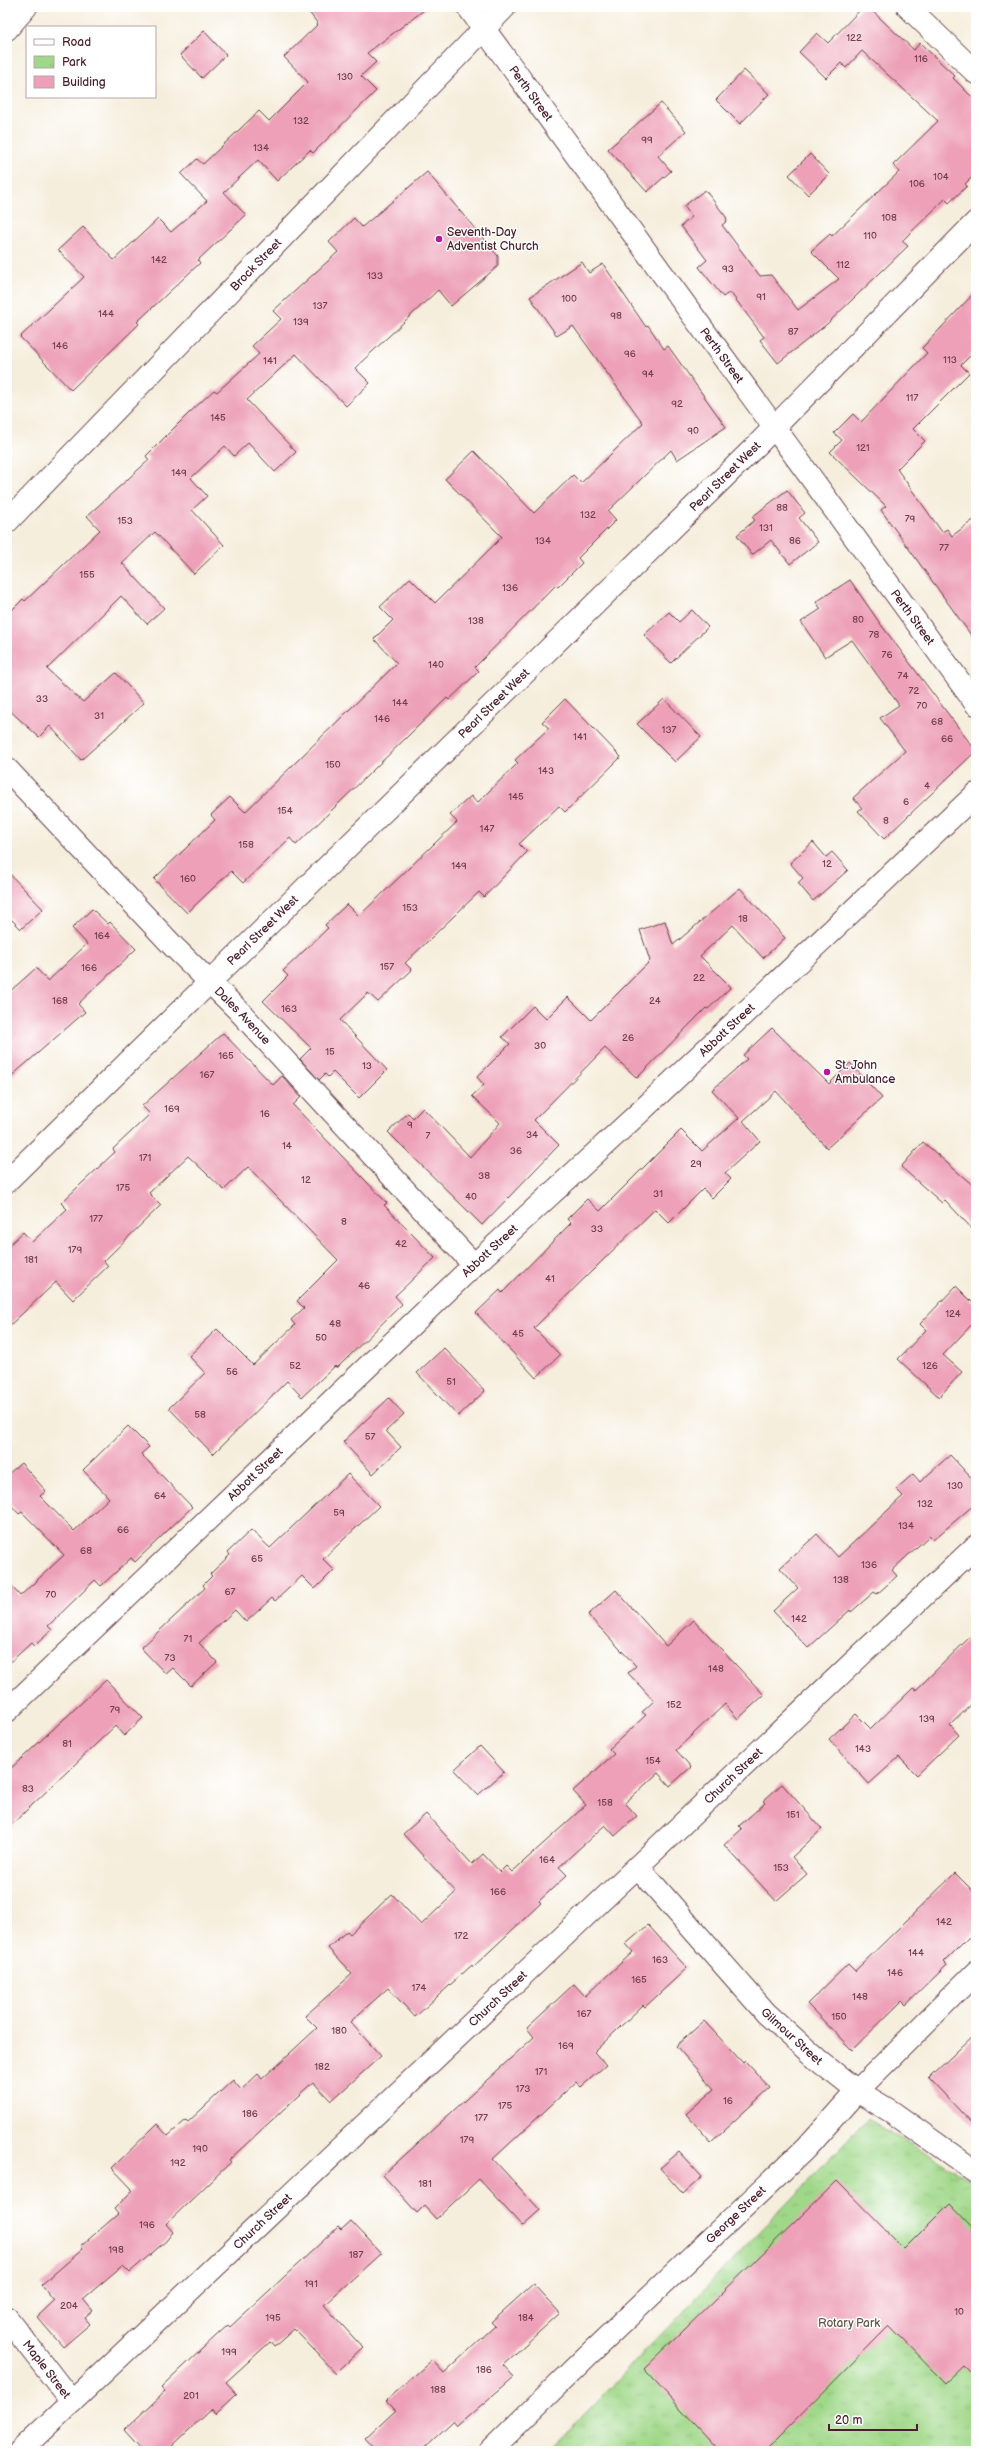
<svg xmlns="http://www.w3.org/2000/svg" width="983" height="2458" font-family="'Balsamiq Sans',sans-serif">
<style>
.park{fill:url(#park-tufts);stroke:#757c5a}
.building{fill:#eda0b7}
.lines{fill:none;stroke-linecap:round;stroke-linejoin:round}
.minor-casing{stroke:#643e46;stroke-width:24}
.minor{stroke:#fff;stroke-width:22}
.poi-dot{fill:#b5179e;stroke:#fff;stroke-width:1.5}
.labels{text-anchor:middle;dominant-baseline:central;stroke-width:3;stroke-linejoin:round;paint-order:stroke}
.number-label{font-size:10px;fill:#733f4e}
.street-label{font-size:12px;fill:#4a1f2b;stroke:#fff}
.poi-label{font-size:12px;fill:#4a1f2b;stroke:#fff;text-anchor:start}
.park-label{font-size:12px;fill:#645647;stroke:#fff}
</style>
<defs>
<pattern id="park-tufts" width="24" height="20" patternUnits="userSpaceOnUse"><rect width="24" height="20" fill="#a0d889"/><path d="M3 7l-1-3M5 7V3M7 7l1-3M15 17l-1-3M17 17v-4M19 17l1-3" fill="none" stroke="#8bb976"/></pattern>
</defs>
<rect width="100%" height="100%" fill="#fff"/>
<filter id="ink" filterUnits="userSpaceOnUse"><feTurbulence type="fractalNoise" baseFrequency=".025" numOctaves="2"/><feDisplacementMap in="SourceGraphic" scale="8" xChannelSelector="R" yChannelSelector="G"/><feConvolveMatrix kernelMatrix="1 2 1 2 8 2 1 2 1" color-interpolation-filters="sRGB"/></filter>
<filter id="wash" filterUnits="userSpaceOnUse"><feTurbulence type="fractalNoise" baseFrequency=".012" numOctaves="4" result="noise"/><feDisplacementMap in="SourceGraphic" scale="16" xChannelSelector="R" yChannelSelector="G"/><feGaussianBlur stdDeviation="0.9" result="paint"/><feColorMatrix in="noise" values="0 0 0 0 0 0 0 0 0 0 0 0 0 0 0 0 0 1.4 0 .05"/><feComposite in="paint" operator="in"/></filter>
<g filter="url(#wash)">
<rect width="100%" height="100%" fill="#f6eedd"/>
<path class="park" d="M868,2119L976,2183V2451H549Z"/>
<g id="blocks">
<path class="building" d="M305,7H428L367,53L376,62L361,76L376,91L313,153L310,150L277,181L258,160L224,192L246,215L198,260L200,263L137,322L139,324L71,390L20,337L84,277L58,250L83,227L114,260L158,219L171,232L207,201L181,174L197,159L203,164L259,111L269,121L308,82L284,57L318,24Z
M863,7H868L914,50L920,43L955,76L953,78L976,101V173L965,184L967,186L949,203L945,199L902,241L908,246L827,324L778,363L760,340L764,337L730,292L723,297L699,267L707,260L681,226L692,217L684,206L705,190L726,217L727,221L722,225L760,276L771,275L798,310L839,279L811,251L830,234L832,236L899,172L893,165L938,121L862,51L846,68L841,63L826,78L799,52L817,33L828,43Z
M204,31L226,55L202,78L180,55Z
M744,70L769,94L740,124L716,100Z
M661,103L686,131L658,156L671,171L647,192L608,149Z
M810,154L829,174L808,195L789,175Z
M427,172L498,256V266L451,306L438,290L355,368L370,383L346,406L296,354L247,400L296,452L275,472L248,443L234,456L225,446L191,478L207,496L192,510L224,545L194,574L155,532L122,563L164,608L147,624L121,596L47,669L83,702L116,673L144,703L81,760L50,726L39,737L7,708V615L23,599L25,601L100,530L87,516L149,460L146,456L189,413L214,390L217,392L259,354L252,346L281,319L273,311L338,252L329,242L354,218L362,227Z
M582,262L589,273L603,264L646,327L648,325L664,349L668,346L726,427L677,460L671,450L608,511L616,520L578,558L582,563L558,587L556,585L475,667L479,671L449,700L447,698L296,845L290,838L243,883L231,871L187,913L154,879L215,820L211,815L230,797L245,812L397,663L374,639L393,620L380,607L410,578L435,603L502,537L445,479L474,451L534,513L573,475L581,483L643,423L573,326L557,336L530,297Z
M976,291V350L961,365L969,373L913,429L925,441L897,469L942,532L947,529L952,536L976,518V642L881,510L886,506L830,452L842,440L834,433L853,414L861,422L927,353L922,348Z
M787,490L805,513L799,518L818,542L790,564L771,540L752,555L737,535L755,520L752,517Z
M850,580L879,622L976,751L884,839L858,811L862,808L853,798L905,751L880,718L899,705L852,640L825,657L801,622L821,609L816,602Z
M692,610L708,627L671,663L644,635L669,612L679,622Z
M565,699L621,757L565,812L559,806L519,844L527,852L484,897L479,892L405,963L412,970L378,1002L368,993L340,1020L387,1070L359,1098L333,1072L328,1077L325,1074L319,1080L300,1059L311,1048L263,1001L288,976L283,971L328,928L325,925L347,904L359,916L457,822L450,815L471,796L477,803L518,763L515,760L549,728L542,722Z
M664,699L701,737L675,762L637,724Z
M813,842L826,857L832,852L848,870L813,901L798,883L803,878L790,863Z
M7,871L43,909L21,929L7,915Z
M740,888L785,938L763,958L733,925L700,956L731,987L708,1009L706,1008L637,1078L605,1048L534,1120L559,1145L482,1225L388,1132L408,1113L413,1118L423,1108L470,1157L500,1123L472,1096L484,1085L477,1077L510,1044L502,1037L533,1006L546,1019L568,997L591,1020L650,961L640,930L665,921L673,945Z
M92,909L108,924L110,922L136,949L78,1004L85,1012L7,1080V994L36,968L48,981L87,944L72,928Z
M772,1028L829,1084L850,1063L882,1098L827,1148L776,1091L743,1121L760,1141L725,1173L731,1179L712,1198L703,1189L669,1223L655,1209L534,1328L560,1355L536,1378L476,1313L500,1290L502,1293L571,1223L567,1219L587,1199L600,1211L681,1130L702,1151L739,1118L712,1090L747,1059L743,1055Z
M223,1033L273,1085L282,1076L301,1097L293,1105L387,1203L384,1205L435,1258L395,1296L402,1304L337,1368L335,1366L302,1397L287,1381L213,1454L169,1408L205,1373L189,1356L217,1329L253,1365L295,1325L291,1320L304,1308L297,1301L338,1260L248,1167L224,1190L188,1156L149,1193L161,1205L104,1261L108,1266L73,1300L56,1282L7,1328V1247L23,1232L32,1242L67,1209L61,1203L115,1152L113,1149L150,1114L142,1106Z
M923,1142L976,1188V1233L945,1200L942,1203L901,1167Z
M956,1286L976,1306V1320L943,1355L962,1372L939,1397L898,1359L926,1330L920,1324Z
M444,1348L485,1391L458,1416L417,1373Z
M389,1398L404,1414L386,1431L401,1447L373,1474L343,1442Z
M128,1426L149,1447L141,1454L192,1507L135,1562L131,1558L101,1586L95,1580L48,1626L52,1630L34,1646L31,1643L7,1665V1581L20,1596L64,1555L22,1512L19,1514L7,1501V1475L21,1463L46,1491L40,1496L74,1531L109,1498L83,1470Z
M950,1455L976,1483V1503L933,1540L929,1536L892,1570L897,1576L877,1594L874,1592L851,1612L850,1610L808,1648L773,1611L798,1588L780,1568L817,1534L838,1557L903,1496L896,1489L913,1474L920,1482Z
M348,1474L379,1506L323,1559L334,1570L315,1589L302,1576L275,1601L272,1598L246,1622L235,1610L199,1643L217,1662L191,1686L173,1668L166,1674L141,1648L205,1588L203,1585L212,1576L210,1574L230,1555L228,1552L251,1530L270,1548Z
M616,1590L666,1646L694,1620L764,1695L738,1719L725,1704L676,1750L691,1767L670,1786L658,1773L625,1803L637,1816L615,1836L605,1825L559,1867L567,1875L539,1901L541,1903L473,1967L472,1965L415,2017L388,1988L350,2022L381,2056L331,2101L313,2082L229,2160L231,2162L166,2224L173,2232L166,2241L130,2272L123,2265L83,2299L93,2311L85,2318L90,2324L63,2347L37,2317L54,2301L41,2285L83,2249L81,2246L118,2214L114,2209L133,2190L112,2168L157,2124L168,2136L186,2120L188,2122L233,2080L241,2090L258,2074L262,2079L317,2028L305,2016L352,1974L328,1948L347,1931L350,1934L392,1894L421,1925L456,1892L403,1834L426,1814L472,1864L483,1854L500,1872L506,1866L512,1872L586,1805L573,1791L614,1754L609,1749L646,1715L642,1712L654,1701L628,1673L636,1666L588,1615Z
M976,1631V1700L950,1725L959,1735L917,1775L899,1757L869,1784L829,1739L856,1714L871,1729L913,1688L916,1690Z
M106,1680L143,1718L124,1736L115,1726L7,1829V1772Z
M480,1746L504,1772L478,1795L454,1770Z
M782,1784L822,1829L792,1857L807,1874L776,1901L724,1845L742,1829L739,1826L765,1803L763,1801Z
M955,1873L976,1894V1930L944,1962L947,1965L906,2005L902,2001L852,2050L807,2004L848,1964L855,1971Z
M648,1925L687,1968L645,2007L643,2005L594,2052L606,2065L581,2087L576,2082L493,2159L540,2210L522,2226L479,2179L436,2219L424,2206L417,2213L383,2175L534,2037L527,2028L574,1984L585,1996L633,1952L626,1944Z
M704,2021L743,2063L745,2061L770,2088L711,2142L686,2114L714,2089L676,2046Z
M976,2033V2128L929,2078Z
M679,2152L702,2177L683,2194L660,2168Z
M837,2181L904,2249L950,2203L976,2230V2379L963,2366L945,2383L889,2326L765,2451H720L644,2369Z
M351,2221L381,2253L324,2305L363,2348L336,2373L294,2329L274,2347L270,2342L226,2382L237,2394L215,2415L210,2410L167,2451H143L124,2430L165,2392L161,2388L202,2349L228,2325L230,2327L338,2227L341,2230Z
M533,2284L560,2313L503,2365L514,2377L457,2426L453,2421L421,2451H378L366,2438L395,2411L386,2401L432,2360L444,2373L495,2326L491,2322Z"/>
</g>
</g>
<g filter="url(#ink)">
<use href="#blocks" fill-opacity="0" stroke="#643e46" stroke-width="1"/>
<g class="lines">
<defs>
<g id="minor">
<path id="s1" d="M468,7L976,704"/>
<path d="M908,7L976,73"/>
<path d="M7,29L26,7"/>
<path id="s2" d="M7,522L505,7"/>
<path id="s3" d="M7,769L174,947L239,1011L474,1265"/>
<path id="s4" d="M7,1181L758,444L976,222"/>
<path id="s5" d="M7,1711L474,1265L639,1113L976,794"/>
<path id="s6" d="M638,1867L766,2013L819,2061L857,2091L892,2112L976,2172"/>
<path id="s7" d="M7,2318L72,2402"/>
<path id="s8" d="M20,2451L976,1546"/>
<path id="s9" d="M490,2451L587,2356L805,2149L857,2091L976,1972"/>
</g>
</defs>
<use href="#minor" class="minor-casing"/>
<use href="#minor" class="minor"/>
</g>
</g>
<g class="poi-dot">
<circle cx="439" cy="239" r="4"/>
<circle cx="827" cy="1072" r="4"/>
</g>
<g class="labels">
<g class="number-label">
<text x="854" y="38">122</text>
<text x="921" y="59">116</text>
<text x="345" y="77">130</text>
<text x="301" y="121">132</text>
<text x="647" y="140">99</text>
<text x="261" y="148">134</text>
<text x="941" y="177">104</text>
<text x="917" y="184">106</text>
<text x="889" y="218">108</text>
<text x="870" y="236">110</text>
<text x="159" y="260">142</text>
<text x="843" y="265">112</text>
<text x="728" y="269">93</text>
<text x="375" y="276">133</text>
<text x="761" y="297">91</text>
<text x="569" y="299">100</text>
<text x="320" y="306">137</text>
<text x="106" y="314">144</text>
<text x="616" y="316">98</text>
<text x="301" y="322">139</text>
<text x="793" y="332">87</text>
<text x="60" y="346">146</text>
<text x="630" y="354">96</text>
<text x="950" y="360">113</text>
<text x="270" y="361">141</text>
<text x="648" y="374">94</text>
<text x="912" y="398">117</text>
<text x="677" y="404">92</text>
<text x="218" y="418">145</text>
<text x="693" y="431">90</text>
<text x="863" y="448">121</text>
<text x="179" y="473">149</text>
<text x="782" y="508">88</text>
<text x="588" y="515">132</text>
<text x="910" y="519">79</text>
<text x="125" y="521">153</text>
<text x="766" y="528">131</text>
<text x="543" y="541">134</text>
<text x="795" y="541">86</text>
<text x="944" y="548">77</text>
<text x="87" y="575">155</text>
<text x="510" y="588">136</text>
<text x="858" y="620">80</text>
<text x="476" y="621">138</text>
<text x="874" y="635">78</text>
<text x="887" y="655">76</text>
<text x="436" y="665">140</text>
<text x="903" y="676">74</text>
<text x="914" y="691">72</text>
<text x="42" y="699">33</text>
<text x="400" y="703">144</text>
<text x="922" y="706">70</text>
<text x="99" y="716">31</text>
<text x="382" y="719">146</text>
<text x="937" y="722">68</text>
<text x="669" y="730">137</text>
<text x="580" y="737">141</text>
<text x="947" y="739">66</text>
<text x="333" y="765">150</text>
<text x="546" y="771">143</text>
<text x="927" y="786">4</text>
<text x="516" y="797">145</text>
<text x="906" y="802">6</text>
<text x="285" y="811">154</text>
<text x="886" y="821">8</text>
<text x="487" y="829">147</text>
<text x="246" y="845">158</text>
<text x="827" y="864">12</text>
<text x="459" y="866">149</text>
<text x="188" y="879">160</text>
<text x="410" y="908">153</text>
<text x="743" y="919">18</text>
<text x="102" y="936">164</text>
<text x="387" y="967">157</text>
<text x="89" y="968">166</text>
<text x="699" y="978">22</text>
<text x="60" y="1001">168</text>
<text x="655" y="1001">24</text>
<text x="289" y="1009">163</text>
<text x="628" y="1038">26</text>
<text x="540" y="1046">30</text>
<text x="330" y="1052">15</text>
<text x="226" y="1056">165</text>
<text x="367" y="1066">13</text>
<text x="207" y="1075">167</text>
<text x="172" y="1109">169</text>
<text x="265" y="1114">16</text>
<text x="410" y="1125">9</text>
<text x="532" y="1135">34</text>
<text x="428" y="1136">7</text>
<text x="287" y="1146">14</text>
<text x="516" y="1151">36</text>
<text x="145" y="1158">171</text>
<text x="696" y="1164">29</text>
<text x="484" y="1176">38</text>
<text x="306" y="1180">12</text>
<text x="123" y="1188">175</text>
<text x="658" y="1194">31</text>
<text x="471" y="1197">40</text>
<text x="96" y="1219">177</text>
<text x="344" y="1222">8</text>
<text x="597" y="1229">33</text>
<text x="401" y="1244">42</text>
<text x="75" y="1250">179</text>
<text x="31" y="1260">181</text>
<text x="550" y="1279">41</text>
<text x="364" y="1286">46</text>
<text x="953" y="1314">124</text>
<text x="335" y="1324">48</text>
<text x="518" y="1334">45</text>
<text x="321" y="1338">50</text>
<text x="295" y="1366">52</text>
<text x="930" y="1366">126</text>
<text x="232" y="1372">56</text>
<text x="451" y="1382">51</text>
<text x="200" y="1415">58</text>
<text x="370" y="1437">57</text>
<text x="955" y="1486">130</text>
<text x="160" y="1496">64</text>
<text x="925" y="1504">132</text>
<text x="339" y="1513">59</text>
<text x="906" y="1526">134</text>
<text x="123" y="1530">66</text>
<text x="86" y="1551">68</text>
<text x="257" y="1559">65</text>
<text x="869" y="1565">136</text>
<text x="841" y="1580">138</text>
<text x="230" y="1592">67</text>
<text x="51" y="1595">70</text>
<text x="799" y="1619">142</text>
<text x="188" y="1639">71</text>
<text x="170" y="1658">73</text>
<text x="716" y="1669">148</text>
<text x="674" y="1705">152</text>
<text x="115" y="1710">79</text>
<text x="927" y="1719">139</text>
<text x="67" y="1744">81</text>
<text x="863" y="1749">143</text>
<text x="653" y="1761">154</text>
<text x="28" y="1789">83</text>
<text x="605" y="1803">158</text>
<text x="793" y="1815">151</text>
<text x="547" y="1860">164</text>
<text x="781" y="1868">153</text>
<text x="498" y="1892">166</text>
<text x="944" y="1922">142</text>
<text x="461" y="1936">172</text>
<text x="916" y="1953">144</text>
<text x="660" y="1960">163</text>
<text x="895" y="1973">146</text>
<text x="639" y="1980">165</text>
<text x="419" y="1988">174</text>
<text x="860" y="1997">148</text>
<text x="584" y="2014">167</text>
<text x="839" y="2017">150</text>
<text x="339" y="2031">180</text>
<text x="566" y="2046">169</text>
<text x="322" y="2067">182</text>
<text x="541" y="2072">171</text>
<text x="523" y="2089">173</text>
<text x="728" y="2101">16</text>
<text x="505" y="2106">175</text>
<text x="250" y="2114">186</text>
<text x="481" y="2118">177</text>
<text x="467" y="2140">179</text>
<text x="200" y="2149">190</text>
<text x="178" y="2163">192</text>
<text x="425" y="2184">181</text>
<text x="147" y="2225">196</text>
<text x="116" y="2250">198</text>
<text x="356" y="2255">187</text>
<text x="311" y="2284">191</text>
<text x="69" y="2306">204</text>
<text x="959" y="2312">10</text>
<text x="273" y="2318">195</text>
<text x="526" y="2318">184</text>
<text x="229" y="2352">199</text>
<text x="484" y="2370">186</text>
<text x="438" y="2390">188</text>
<text x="191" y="2396">201</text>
</g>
<g class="street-label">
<text stroke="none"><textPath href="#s1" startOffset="107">Perth Street</textPath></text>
<text stroke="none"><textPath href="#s2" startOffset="358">Brock Street</textPath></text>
<text stroke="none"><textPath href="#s1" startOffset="431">Perth Street</textPath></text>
<text stroke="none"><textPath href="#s4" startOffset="1006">Pearl Street West</textPath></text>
<text stroke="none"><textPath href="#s1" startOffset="755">Perth Street</textPath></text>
<text stroke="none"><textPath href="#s4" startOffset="682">Pearl Street West</textPath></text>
<text stroke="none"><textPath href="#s4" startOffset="358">Pearl Street West</textPath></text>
<text stroke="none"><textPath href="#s3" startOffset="341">Dales Avenue</textPath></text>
<text stroke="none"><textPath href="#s5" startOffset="991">Abbott Street</textPath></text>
<text stroke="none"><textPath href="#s5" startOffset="667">Abbott Street</textPath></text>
<text stroke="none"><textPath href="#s5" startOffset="343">Abbott Street</textPath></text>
<text stroke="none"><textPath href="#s8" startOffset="982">Church Street</textPath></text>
<text stroke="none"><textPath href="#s8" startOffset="658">Church Street</textPath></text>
<text stroke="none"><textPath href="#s6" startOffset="229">Gilmour Street</textPath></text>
<text stroke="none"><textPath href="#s9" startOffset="341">George Street</textPath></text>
<text stroke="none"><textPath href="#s8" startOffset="334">Church Street</textPath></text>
<text stroke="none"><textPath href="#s7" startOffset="65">Maple Street</textPath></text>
</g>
<g class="poi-label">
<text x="447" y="232">Seventh-Day<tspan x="447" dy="14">Adventist Church</tspan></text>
<text x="835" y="1065">St. John<tspan x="835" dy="14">Ambulance</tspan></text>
</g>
<g class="park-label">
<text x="849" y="2323">Rotary Park</text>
</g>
</g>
<rect width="983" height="2458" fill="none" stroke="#fff" stroke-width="24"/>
<rect x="26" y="26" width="130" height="72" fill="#ffffff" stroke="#b7a5aa"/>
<rect x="34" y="39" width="20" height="6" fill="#ffffff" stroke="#b7a5aa"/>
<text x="62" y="46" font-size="12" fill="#4a1f2b">Road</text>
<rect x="34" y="56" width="20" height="12" fill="url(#park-tufts)" stroke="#b7a5aa"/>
<text x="62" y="66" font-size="12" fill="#4a1f2b">Park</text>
<rect x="34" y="76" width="20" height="12" fill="#eda0b7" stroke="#b7a5aa"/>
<text x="62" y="86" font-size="12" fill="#4a1f2b">Building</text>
<path d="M829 2424v6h88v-6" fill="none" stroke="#4a1f2b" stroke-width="2"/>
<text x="835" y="2424" font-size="12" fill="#4a1f2b" stroke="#ffffff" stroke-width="3" paint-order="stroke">20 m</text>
</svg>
